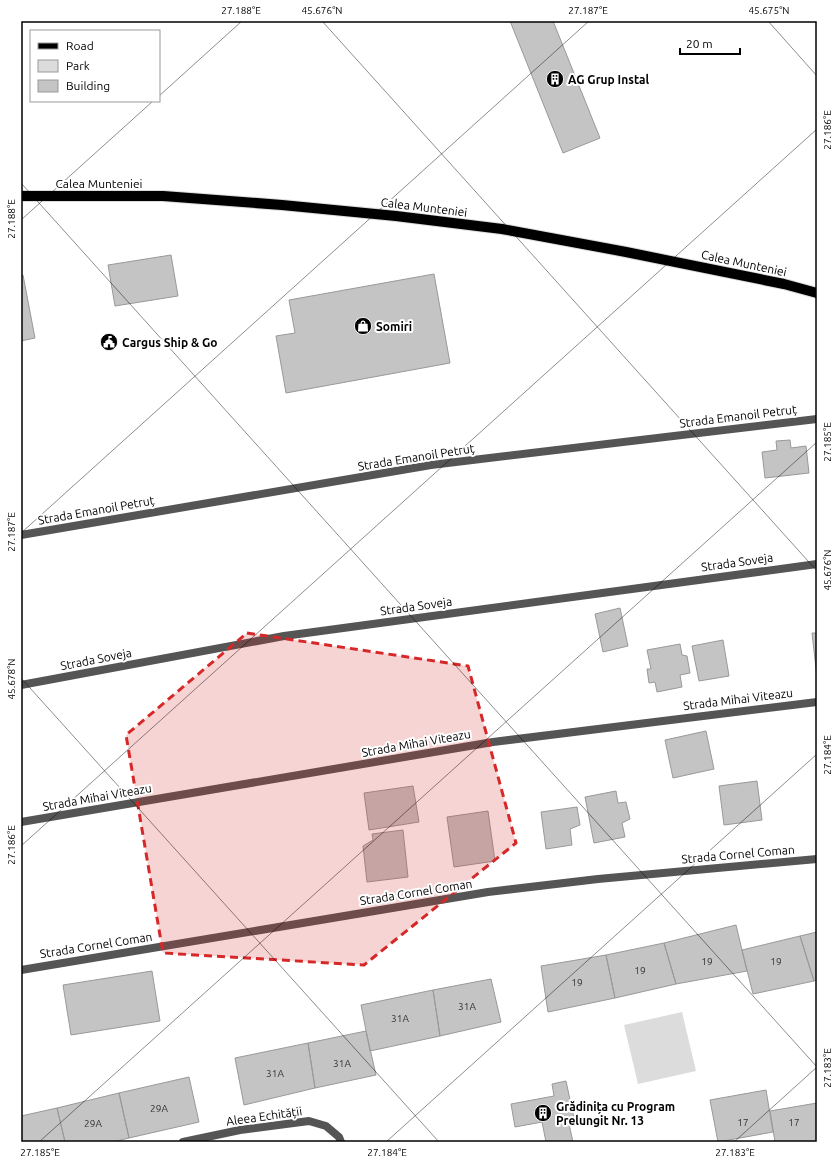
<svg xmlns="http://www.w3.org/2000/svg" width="838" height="1163" font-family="Ubuntu,sans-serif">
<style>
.green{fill:#dcdcdc}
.building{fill:#c4c4c4;stroke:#999}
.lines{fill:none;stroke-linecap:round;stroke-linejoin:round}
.primary-casing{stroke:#dbdbdb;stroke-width:12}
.service{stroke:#555;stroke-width:8}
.minor{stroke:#555;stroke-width:8}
.primary{stroke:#000;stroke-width:10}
.marked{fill:#d62828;fill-opacity:0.2;stroke:#d62828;stroke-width:3;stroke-dasharray:8 5;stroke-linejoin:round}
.ticks{fill:none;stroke:#000;stroke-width:1;stroke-opacity:0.45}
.labels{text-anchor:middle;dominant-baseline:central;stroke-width:4;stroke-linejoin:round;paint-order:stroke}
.number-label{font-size:10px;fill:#313131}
.poi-label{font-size:12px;font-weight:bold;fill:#000;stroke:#fff;text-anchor:start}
.street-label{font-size:12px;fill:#000;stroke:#fff}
.neatline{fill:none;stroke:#000;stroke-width:1.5}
.ticks-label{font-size:10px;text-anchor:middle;fill:#000}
</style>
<rect width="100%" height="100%" fill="#fff"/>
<path class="green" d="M682,1012L696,1071L638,1084L624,1025Z"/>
<path class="building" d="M510,21H553L600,138L563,153Z
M171,255L178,296L115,306L108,265Z
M434,274L450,363L286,393L276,336L295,333L289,300Z
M21,275H23L35,338L21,341Z
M790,440L791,448L806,446L809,473L765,478L762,452L777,450L776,441Z
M620,608L628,646L603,652L595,614Z
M812,633H817V677Z
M723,640L729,676L699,681L692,646Z
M680,644L682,655L687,656L690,673L680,675L682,687L657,692L655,682L649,683L647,669H651L647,650Z
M706,731L714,769L673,778L665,740Z
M757,781L762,820L724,825L719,786Z
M413,786L419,822L369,830L364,793Z
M616,791L618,803L626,802L630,819L622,823L625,837L594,843L585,797Z
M577,807L580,825L570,829L572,845L546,849L541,812Z
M488,811L495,861L454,867L447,817Z
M403,830L408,877L367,882L363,846L373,840L372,834Z
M736,925L747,971L676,984L664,943Z
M817,932V980L814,981L800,936Z
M800,936L814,981L753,994L742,950Z
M664,943L676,984L615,998L606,955Z
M606,955L615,998L548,1012L541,966Z
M152,971L160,1021L71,1035L63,985Z
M491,979L501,1022L440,1036L433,990Z
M433,990L440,1036L370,1051L361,1005Z
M366,1031L376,1075L315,1088L308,1043Z
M308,1043L315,1088L244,1105L235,1058Z
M189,1077L199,1122L129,1138L119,1093Z
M566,1081L575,1123L569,1124L573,1142H546L542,1122L515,1127L511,1104L554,1096L552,1084Z
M766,1090L773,1132L718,1142L710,1100Z
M119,1093L129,1138L113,1142H65L57,1108Z
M817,1103V1142H775L770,1111Z
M57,1108L65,1142H21V1116Z"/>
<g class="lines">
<defs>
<path id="primary" d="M21,196H163L282,205L396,216L502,229L626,252L784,284L817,293"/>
</defs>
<use href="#primary" class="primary-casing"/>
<path class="service" d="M183,1142L240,1130L309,1121L326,1126L339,1137L341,1142"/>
<path class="minor" d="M21,535L431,465L817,419
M21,685L284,636L817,564
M21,822L493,742L817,702
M21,970L488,892L598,879L817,859"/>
<use href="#primary" class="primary"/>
</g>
<path class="marked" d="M247,633L468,666L516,843L364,965L163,953L126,735Z"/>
<path class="ticks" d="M322,21L817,571M768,21L817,76M159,96L242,21M21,183L817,1067M21,220L153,101M21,533L589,21M21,678L439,1142M21,846L817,129M39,1142L817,442M386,1142L817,754M734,1142L817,1067"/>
<defs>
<symbol id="building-disc" viewBox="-11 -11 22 22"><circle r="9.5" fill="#000" stroke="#fff"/><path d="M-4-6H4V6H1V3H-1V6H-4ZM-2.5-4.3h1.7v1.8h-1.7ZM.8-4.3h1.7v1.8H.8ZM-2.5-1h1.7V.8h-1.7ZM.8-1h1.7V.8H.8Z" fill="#fff"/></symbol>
<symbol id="shop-disc" viewBox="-11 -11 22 22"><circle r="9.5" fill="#000" stroke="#fff"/><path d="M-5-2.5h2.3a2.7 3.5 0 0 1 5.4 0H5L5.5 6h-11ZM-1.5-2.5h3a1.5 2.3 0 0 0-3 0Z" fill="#fff"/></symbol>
<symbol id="civic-disc" viewBox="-11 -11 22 22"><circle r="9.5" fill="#000" stroke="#fff"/><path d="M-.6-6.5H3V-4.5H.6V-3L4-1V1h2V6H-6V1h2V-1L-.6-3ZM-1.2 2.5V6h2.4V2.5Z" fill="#fff"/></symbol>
</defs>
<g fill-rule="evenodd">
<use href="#building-disc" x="545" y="69" width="20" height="20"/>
<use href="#shop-disc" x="353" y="316" width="20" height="20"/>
<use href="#civic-disc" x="99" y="332" width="20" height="20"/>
<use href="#building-disc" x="533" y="1103" width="20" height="20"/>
</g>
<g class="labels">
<g class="number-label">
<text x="707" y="961">19</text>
<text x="776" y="961">19</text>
<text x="640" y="970">19</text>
<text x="577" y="982">19</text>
<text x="467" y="1006">31A</text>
<text x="400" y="1018">31A</text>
<text x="342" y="1063">31A</text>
<text x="275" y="1073">31A</text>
<text x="159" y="1108">29A</text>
<text x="743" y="1122">17</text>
<text x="794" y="1122">17</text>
<text x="93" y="1123">29A</text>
</g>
<g class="poi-label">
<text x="568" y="79">AG Grup Instal</text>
<text x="376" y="326">Somiri</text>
<text x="122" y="342">Cargus Ship &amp; Go</text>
<text x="556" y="1106">Grădinița cu Program<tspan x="556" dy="14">Prelungit Nr. 13</tspan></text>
</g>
<g class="street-label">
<text x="99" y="183">Calea Munteniei</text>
<text transform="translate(424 207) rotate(7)">Calea Munteniei</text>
<text transform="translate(744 263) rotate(12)">Calea Munteniei</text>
<text transform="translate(738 416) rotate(-7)">Strada Emanoil Petruț</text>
<text transform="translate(416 457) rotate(-9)">Strada Emanoil Petruț</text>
<text transform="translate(96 510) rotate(-10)">Strada Emanoil Petruț</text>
<text transform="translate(737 562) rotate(-8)">Strada Soveja</text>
<text transform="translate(416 606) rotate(-8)">Strada Soveja</text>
<text transform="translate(96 659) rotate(-11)">Strada Soveja</text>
<text transform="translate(738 699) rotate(-7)">Strada Mihai Viteazu</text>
<text transform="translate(416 743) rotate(-10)">Strada Mihai Viteazu</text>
<text transform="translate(97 797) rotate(-10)">Strada Mihai Viteazu</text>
<text transform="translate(738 854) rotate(-5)">Strada Cornel Coman</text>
<text transform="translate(416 892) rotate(-9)">Strada Cornel Coman</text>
<text transform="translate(96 945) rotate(-9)">Strada Cornel Coman</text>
<text transform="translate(264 1116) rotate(-8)">Aleea Echității</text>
</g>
</g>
<rect width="838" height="1163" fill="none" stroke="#ffffff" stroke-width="44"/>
<rect x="30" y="30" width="130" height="72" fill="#ffffff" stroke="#999999"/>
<rect x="38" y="43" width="20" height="6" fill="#000000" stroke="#999999"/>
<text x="66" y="50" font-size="12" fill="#000000">Road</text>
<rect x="38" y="60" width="20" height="12" fill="#dcdcdc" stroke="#999999"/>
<text x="66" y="70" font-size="12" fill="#000000">Park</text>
<rect x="38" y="80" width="20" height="12" fill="#c4c4c4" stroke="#999999"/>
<text x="66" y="90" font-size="12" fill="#000000">Building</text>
<path d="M680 48v6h60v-6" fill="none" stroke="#000000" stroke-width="2"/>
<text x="686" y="48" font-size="12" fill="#000000" stroke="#ffffff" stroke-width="3" paint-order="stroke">20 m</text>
<rect x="22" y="22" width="794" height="1119" class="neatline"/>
<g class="ticks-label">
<text x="241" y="14">27.188°E</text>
<text x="322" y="14">45.676°N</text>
<text x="588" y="14">27.187°E</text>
<text x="769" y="14">45.675°N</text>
<text transform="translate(827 130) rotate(-90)" y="4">27.186°E</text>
<text transform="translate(11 219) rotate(-90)" y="4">27.188°E</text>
<text transform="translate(827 442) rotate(-90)" y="4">27.185°E</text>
<text transform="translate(11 532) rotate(-90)" y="4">27.187°E</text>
<text transform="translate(827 570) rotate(-90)" y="4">45.676°N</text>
<text transform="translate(11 679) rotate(-90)" y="4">45.678°N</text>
<text transform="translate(827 755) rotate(-90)" y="4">27.184°E</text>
<text transform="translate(11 845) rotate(-90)" y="4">27.186°E</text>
<text transform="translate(827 1068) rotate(-90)" y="4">27.183°E</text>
<text x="40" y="1156">27.185°E</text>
<text x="387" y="1156">27.184°E</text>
<text x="735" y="1156">27.183°E</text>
</g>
</svg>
